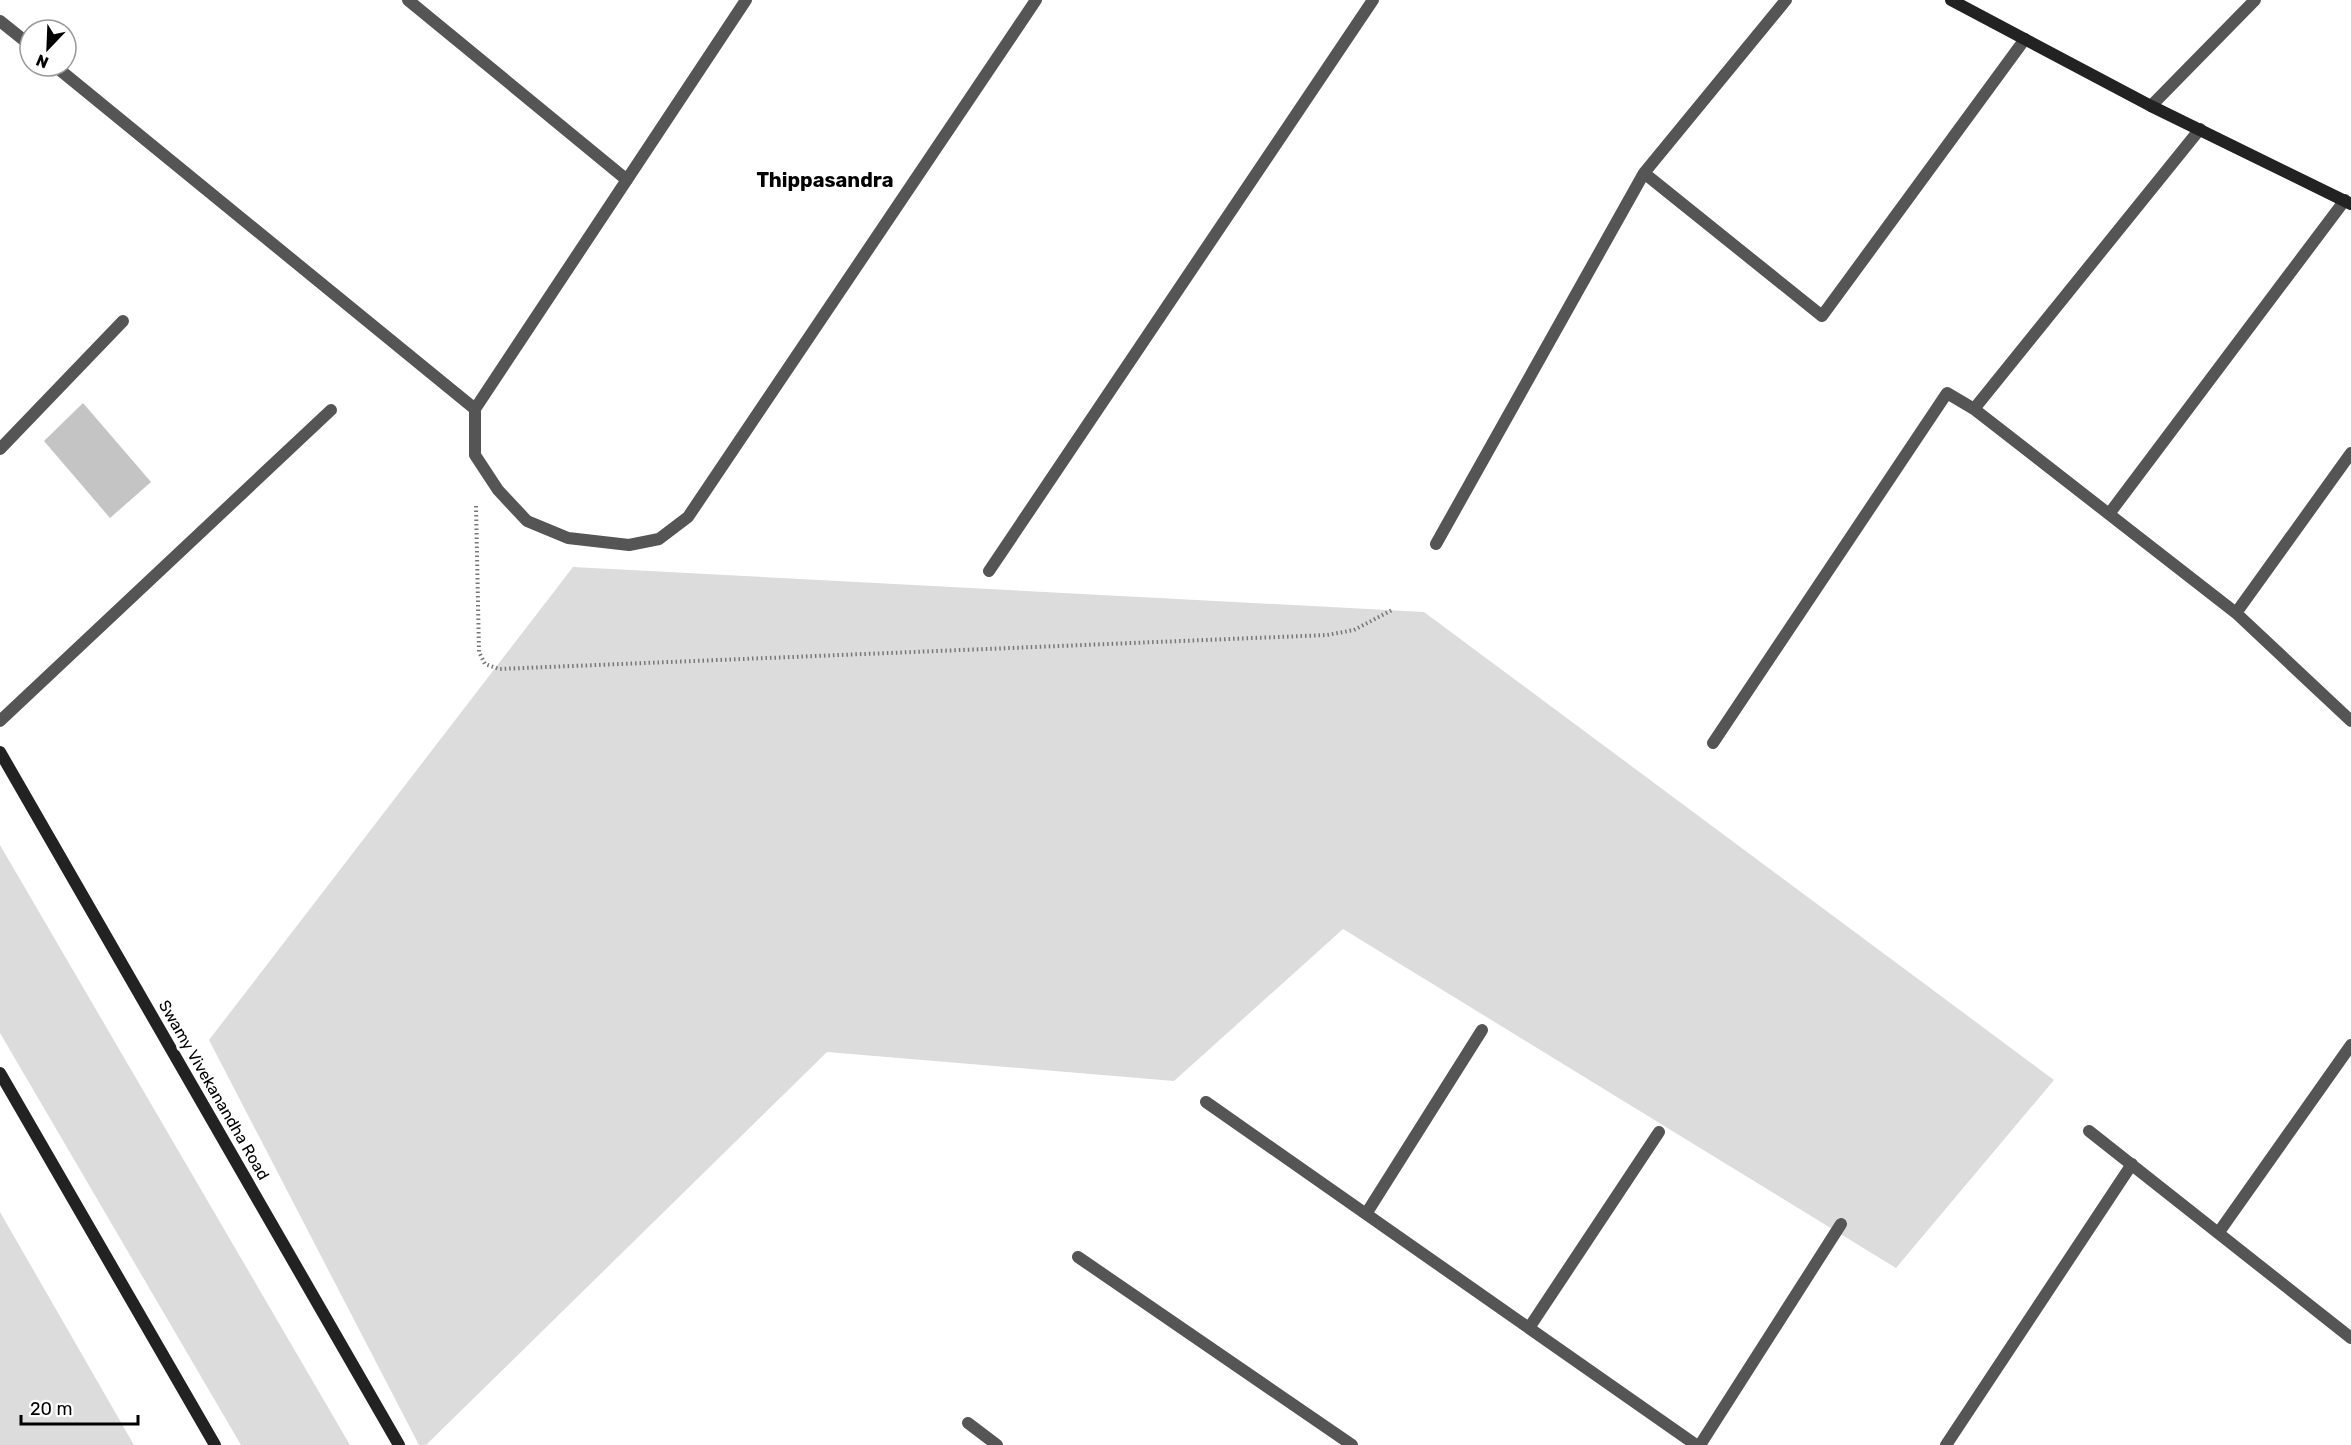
<svg xmlns="http://www.w3.org/2000/svg" width="2351" height="1445" font-family="Rubik,sans-serif">
<style>
.green{fill:#dcdcdc}
.building{fill:#c4c4c4}
.lines{fill:none;stroke-linecap:round;stroke-linejoin:round}
.path{stroke:#777;stroke-width:4;stroke-dasharray:1.5 3;stroke-linecap:butt}
.street{stroke:#555;stroke-width:12}
.secondary{stroke:#222;stroke-width:12}
.labels{text-anchor:middle;dominant-baseline:central;stroke-width:6;stroke-linejoin:round;paint-order:stroke}
.street-label{font-size:16px;fill:#000;stroke:#fff}
.quarter-label{font-size:20px;font-weight:bold;fill:#000;stroke:#fff}
</style>
<rect width="100%" height="100%" fill="#fff"/>
<path class="green" d="M573,567L1424,612L2054,1080L1896,1268L1343,929L1174,1081L827,1052L426,1445H419L209,1040Z
M0,845L350,1445H241L0,1033Z
M0,1212L134,1445H0Z"/>
<path class="building" d="M83,403L151,482L110,518L44,441Z"/>
<g class="lines">
<path class="path" d="M476,506L479,652L485,664L499,669L1327,635L1354,630L1392,610"/>
<path class="street" d="M408,0L627,180
M0,21L30,45
M55,66L475,409L746,0
M2151,106L2255,0
M1644,173L1822,316L2025,39
M475,409V455L498,490L527,521L568,538L629,545L659,539L688,517L1036,0
M1974,409L2200,129
M0,449L123,321
M2109,514L2345,200
M1436,544L1644,173L1786,0
M989,571L1373,0
M2236,613L2351,453
M0,721L331,410
M1713,743L1947,393L1974,409L2236,613L2351,721
M1206,1102L1696,1445
M2089,1131L2351,1338
M1366,1214L1482,1030
M2219,1232L2351,1045
M1078,1257L1352,1445
M1529,1328L1659,1132
M968,1423L997,1445
M1700,1445L1841,1224
M1946,1445L2132,1164"/>
<path class="secondary" d="M1951,0L2151,106L2351,204
M0,752L399,1445
M0,1073L215,1445"/>
</g>
<g class="labels">
<g class="street-label">
<text transform="translate(214 1090) rotate(60)">Swamy Vivekanandha Road</text>
</g>
<g class="quarter-label">
<text x="825" y="180">Thippasandra</text>
</g>
</g>
<g transform="translate(48 48) rotate(203)"><circle r="28" fill="#ffffff" stroke="#999999" stroke-width="1.5"/>
<path d="M0-4.5L10 22L0 15L-10 22Z" fill="#000000"/>
<text y="-9" font-size="16" font-weight="bold" text-anchor="middle" fill="#000000">N</text>
</g>
<path d="M21 1415v9h117v-9" fill="none" stroke="#000000" stroke-width="3"/>
<text x="30" y="1415" font-size="18" fill="#000000" stroke="#ffffff" stroke-width="4.5" paint-order="stroke">20 m</text>
</svg>
